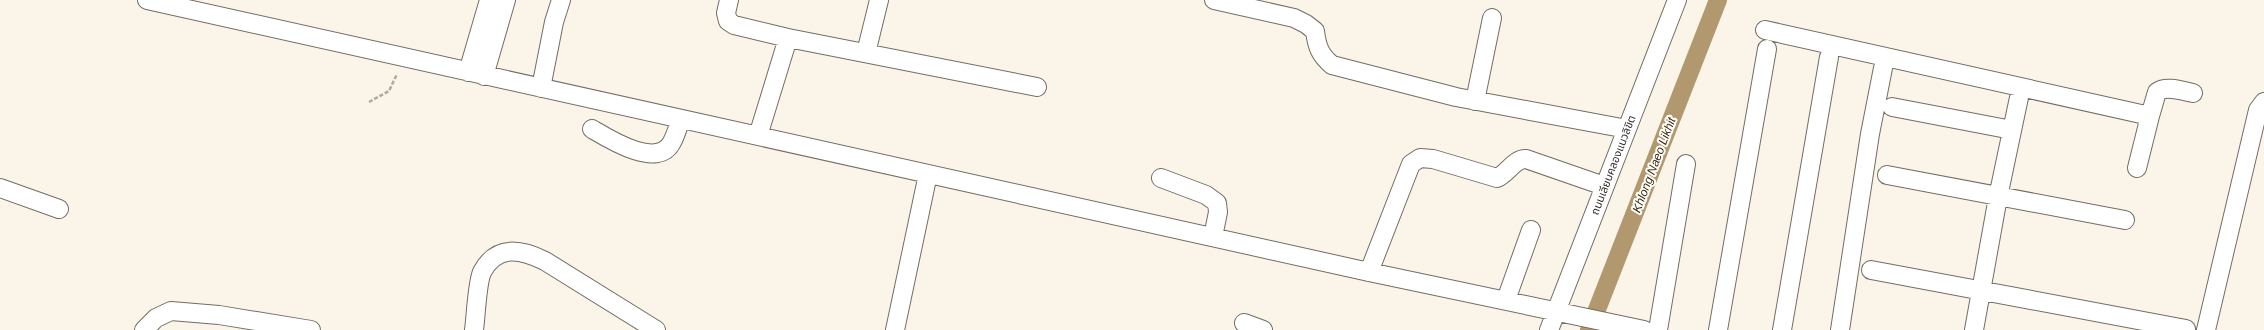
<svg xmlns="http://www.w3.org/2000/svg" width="2264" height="330" font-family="Arial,'Noto Sans Thai',sans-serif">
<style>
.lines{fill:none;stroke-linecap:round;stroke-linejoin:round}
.canal{stroke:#b1986e;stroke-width:18}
.minor-casing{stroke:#736d64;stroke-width:20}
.path{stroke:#aea9a1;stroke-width:2.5;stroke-dasharray:4 2;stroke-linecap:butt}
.minor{stroke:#fff;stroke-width:18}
.labels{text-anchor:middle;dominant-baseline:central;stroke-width:4;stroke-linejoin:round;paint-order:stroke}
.street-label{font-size:11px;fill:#2f2c28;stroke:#fff}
.water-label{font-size:12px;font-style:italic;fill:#3d2a06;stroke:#fff}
</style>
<rect width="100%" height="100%" fill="#faf4e9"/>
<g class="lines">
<path class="canal" d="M1589,330L1718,0"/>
<defs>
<path id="minor" d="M147,0L1369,272L1644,330
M729,0L726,13L728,21L734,25L788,38
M1214,0L1294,18L1306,24L1315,31C1317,47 1320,55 1332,65L1456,97L1627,129
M1765,30L2150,116L2157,92C2166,85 2183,91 2193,93
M866,53L879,0
M468,72L489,0
M484,76L506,0
M541,88L554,22L561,0
M1475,101L1492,18
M1892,107L2012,130
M592,129C609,139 658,170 672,142C676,135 678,126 681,119
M758,136L788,38L1037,87
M2137,168L2150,116
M1887,175L2125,220
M1161,178L1206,195L1217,203L1218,212L1213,237
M0,188L59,209
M1871,270L2186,329
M1369,272L1411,164L1420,158L1433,159L1497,178C1507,174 1515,158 1526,159L1604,186
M1506,300L1531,230
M1244,323L1263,330
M144,330L156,318L171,311L219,315L311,330
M474,330C476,316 477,283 482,272C497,244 521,249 545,261L656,330
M895,330L928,174
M1549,330L1677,0
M1658,330L1686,164
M1718,330L1767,49
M1782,330L1829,57
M1840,330L1870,134L1883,68
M1974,330L1998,197L2021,88
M2206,330L2258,110L2264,102"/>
</defs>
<use href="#minor" class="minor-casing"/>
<path class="path" d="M369,102L389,91L397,74"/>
<use href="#minor" class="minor"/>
</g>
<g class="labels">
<g class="street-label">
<text transform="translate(1613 165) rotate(-69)">ถนนเลียบคลองแนวลิขิต</text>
</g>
<g class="water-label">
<text transform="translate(1654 165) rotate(-69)">Khlong Naeo Likhit</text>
</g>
</g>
</svg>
